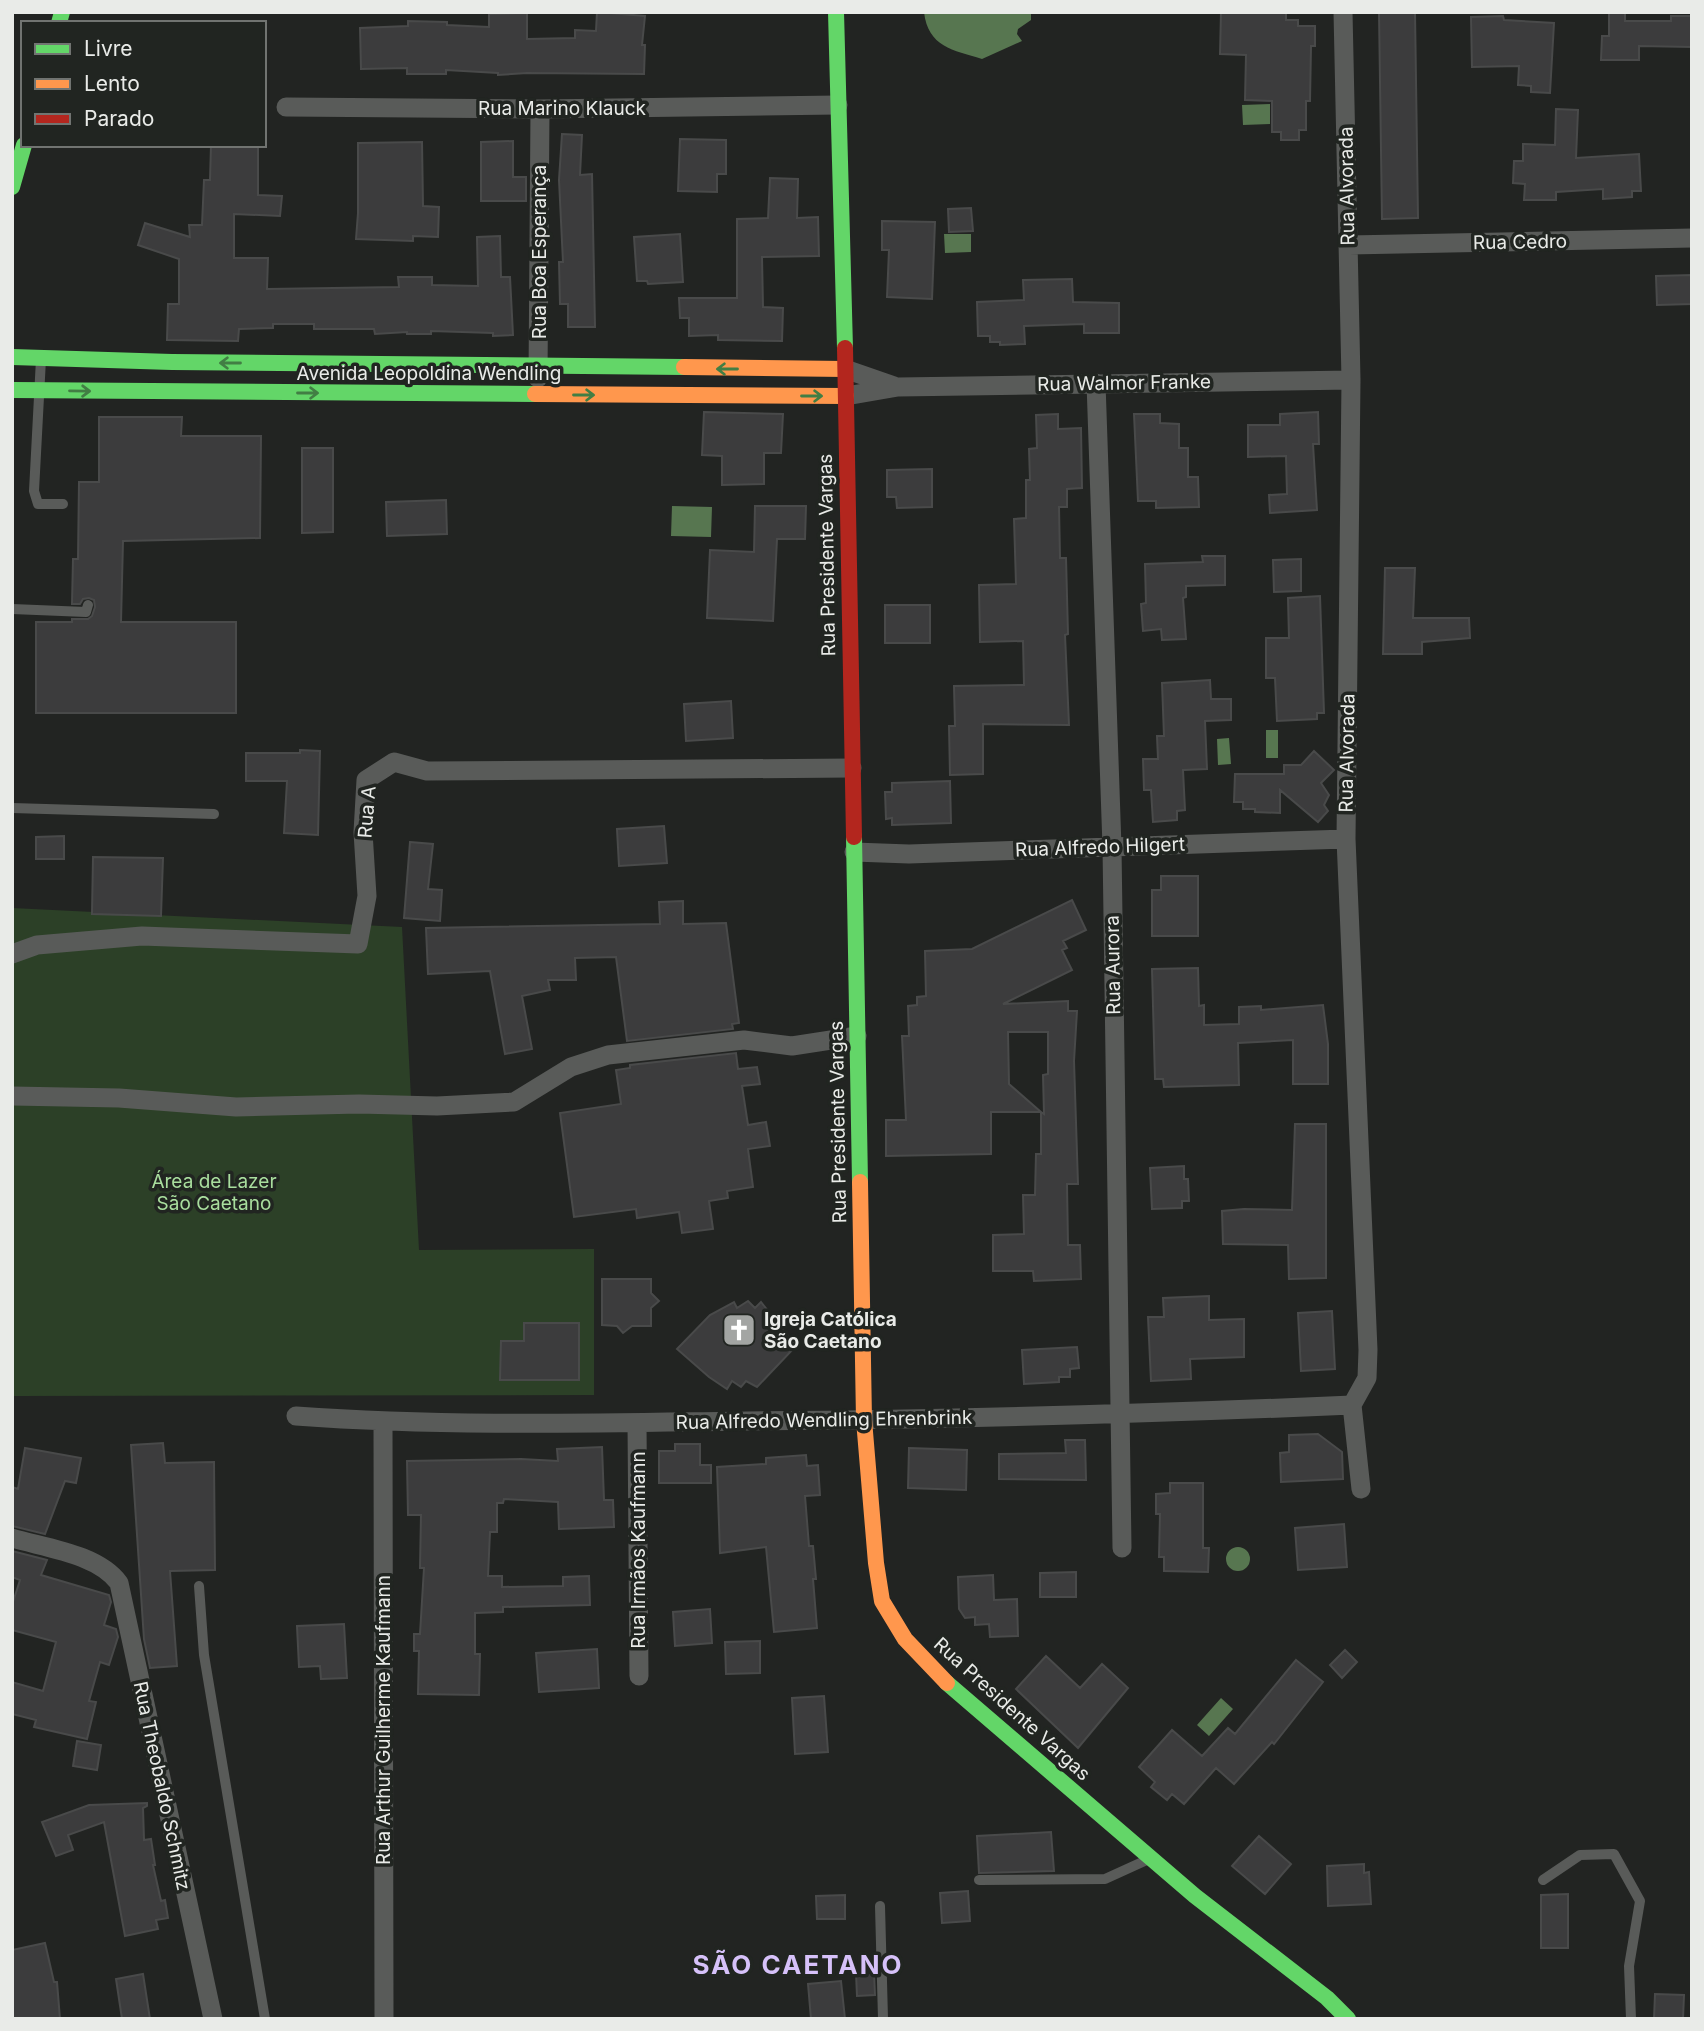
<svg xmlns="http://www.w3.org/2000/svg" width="1704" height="2031" font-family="Inter,sans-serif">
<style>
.green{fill:#2c4027}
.water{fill:#577650}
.building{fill:#3c3c3d;stroke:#494a4a;stroke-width:2}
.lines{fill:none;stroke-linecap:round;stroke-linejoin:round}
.lane{stroke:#595b59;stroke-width:10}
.street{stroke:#595b59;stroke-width:19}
.fast{stroke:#63d668;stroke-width:16}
.slow{stroke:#ff974d;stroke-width:16}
.jam{stroke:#b3261e;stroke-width:16}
.oneway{stroke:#427e44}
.labels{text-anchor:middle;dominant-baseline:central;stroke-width:7;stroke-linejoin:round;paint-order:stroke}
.street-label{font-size:19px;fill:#e9ebe8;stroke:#212521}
.park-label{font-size:19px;fill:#a9de9e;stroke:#212521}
.poi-label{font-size:19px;font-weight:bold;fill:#e9ebe8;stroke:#212521;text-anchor:start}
.district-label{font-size:26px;font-weight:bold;letter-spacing:2px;fill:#d6c1f9;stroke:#212521}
</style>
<rect width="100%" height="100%" fill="#222422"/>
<path class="green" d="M12,908L402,927L419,1250L594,1249V1395L12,1396Z"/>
<path class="water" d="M924,12H1031V20L1018,29L1017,34L1022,41L982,59C953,50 928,47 924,12Z
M1270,104V124L1243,125L1242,105Z
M944,234H971V252L945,253Z
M672,506L712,507L711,537L671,536Z
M1266,730H1278V758H1266Z
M1229,738L1231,764L1218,765L1217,739Z
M1226 1559a12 12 0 1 1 24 0a12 12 0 1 1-24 0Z
M1221,1698L1233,1709L1209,1736L1197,1725Z"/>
<path class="building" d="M597,12L645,16L642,45H645L644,74L527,73L498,75V73L446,70V74H407V68L361,69L360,28L408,26V21L447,22V25L489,27V14L527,13V39L575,38V30L596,31Z
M1221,12H1286V20H1298V26H1315V46H1311L1310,101H1306V130H1299V140H1281V132H1272V101L1245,100L1246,55L1220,54Z
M1379,12H1415L1418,218L1382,219Z
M1609,12H1625V21H1671V16H1692V47L1639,46V60H1601L1602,36H1609Z
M1503,16L1504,20L1554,23L1550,93L1531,92V86L1518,85L1519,66L1472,67L1471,17Z
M1556,109L1578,110L1576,158L1639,154L1641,191H1632V197L1603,199V189L1556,192V200H1524L1525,184L1513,183L1514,161H1523V144L1555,145Z
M562,134L582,135L580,175L592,174L595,327H568V304H560L559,262H563L559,180Z
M680,139L726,140V174H717V192L678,191Z
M513,141V177H526V201H481V142Z
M422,142L423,206L439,207L438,237L413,236V241L356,239L358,213V143Z
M211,145H258V195L282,196L280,216L234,214V258H268L267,289L399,287L398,277H432V285L478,286L477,237L500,236L501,277H510L513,335L493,336V333L431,331V334H407V332L375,334L374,329H314V324H273V328L239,329L238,341L167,340L168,304H179V259L138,245L145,223L190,237L189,225H202L204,180H210Z
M770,178L798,179L797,218L818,217L819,256L762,257L763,307L783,308L782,341L718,340V335L689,336V318H680L679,298H737V219L768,218Z
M971,208L973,231L949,232L948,209Z
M882,221L935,222L932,299L887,297L889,250H882Z
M680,234L683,282L648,284L647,281H637L634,237Z
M1692,275V304L1657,305L1656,276Z
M1072,279L1073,302L1119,303V333H1084V324L1024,326L1025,344L1000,345V342H990V336H978L977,302L1024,300L1023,280Z
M704,412L783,414L781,453H764V484L722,485V456L702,455Z
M1318,412L1319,444H1313L1317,510L1270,513L1269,495L1287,494L1286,456L1248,457V425H1280V414Z
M1058,414V429L1081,428L1082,488L1067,489V507H1059L1060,558H1066L1068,634L1065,635L1069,725L983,724V774L950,775L949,726H955L954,686L1024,685L1023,641L980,642L979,585L1016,584L1014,519L1026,518V480H1030L1029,449L1037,448L1036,415Z
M1134,414H1160V423L1179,424V448H1188V477H1198L1199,507L1156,508V501H1138Z
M99,417H182L181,436H261L260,538L123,541L121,622H236V713H36V622H72V619H88L92,616L95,607L94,600L89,598L83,599L80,604H72L73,559H78L79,482H99Z
M302,448H333V532L302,533Z
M932,469V507L897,508L896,497H887V470Z
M446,500L447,534L387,536L386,502Z
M755,506H806L805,539H777L773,621L707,618L710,550L754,552Z
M1202,556H1225V585L1186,586V597L1183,598L1186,639L1162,640L1161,629L1143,631L1141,604L1146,603L1145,564L1203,562Z
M1301,559V591L1274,592L1273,560Z
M1385,568H1415L1413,618H1469L1470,638L1422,642V654H1383Z
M1320,596L1324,713H1317V719L1277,721L1275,678H1266V638H1289L1288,598Z
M885,605H930V643H885Z
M1210,680L1211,699H1231V720L1205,721L1207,769L1183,770L1185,810L1177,811V820L1153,822L1151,790H1144L1143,759H1158L1157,736H1164L1162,683Z
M731,701L733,738L686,741L684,704Z
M300,750L320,751L318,835L284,833L287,781H246V753H300Z
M1314,751L1334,770L1321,783L1329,795L1324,805L1328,811L1318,822L1280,790V813L1255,812V809H1243V802H1234L1235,774H1284V765H1301Z
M950,781L951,823L892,825V818L886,819L885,792H892V783Z
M664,826L667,863L619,866L617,829Z
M64,836V859H36V837Z
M410,842L433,844L428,889L442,890L440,921L404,918Z
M93,857L163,858L161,916L92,914Z
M1161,876H1198V936H1152V890H1161Z
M1072,900L1086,930L1063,941L1067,948L1062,950L1072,970L1003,1004L1068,1001V1011H1077L1074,1061L1078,1184H1067L1068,1245H1080L1081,1279L1034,1281L1033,1271H993V1235L1024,1234L1023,1195H1035L1036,1154H1041V1112L1044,1114L1043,1075L1048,1074V1032H1008L1009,1084L1041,1112H991V1154L886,1156V1120H906L902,1036H909L908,1006L917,1005V997L926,996L925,951L972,949Z
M683,901V924L726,923L739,1023L732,1024L733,1029L627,1041L616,957L575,958L576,980H548L550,990L522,996L532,1049L505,1054L490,971L428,974L426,928L660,924L659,902Z
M1198,968L1199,1006L1204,1005V1025L1239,1024V1007L1261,1006V1010L1323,1005L1328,1044V1084H1293V1040L1238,1043L1239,1085L1164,1087L1163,1079H1155L1152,969Z
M736,1053L738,1069L757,1067L760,1084L742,1086L748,1125L766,1122L770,1146L748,1149L753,1187L727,1191L728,1198L709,1201L713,1229L682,1233L679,1212L637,1218L636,1209L574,1217L560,1113L621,1104L616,1070L630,1068V1065Z
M1295,1124H1326V1278L1289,1279L1288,1245L1223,1244L1222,1211L1244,1209L1292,1210Z
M1184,1166V1179H1188L1189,1201H1182V1208L1152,1209L1150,1168Z
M602,1279H651V1293L659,1301L651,1308V1326H632L623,1333L617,1326L602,1325Z
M1209,1296V1320L1244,1319V1357L1190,1359L1191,1379L1151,1381L1148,1317H1164L1163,1298Z
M748,1301L755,1308L761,1302L796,1346L757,1387L746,1381L741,1387L732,1381L727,1389L709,1377L677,1349L710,1315L734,1302L737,1308Z
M1332,1311L1335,1369L1301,1371L1298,1313Z
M524,1323H579V1380H500L501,1341H524Z
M1077,1347L1079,1368L1070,1369V1377H1059V1382L1024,1384L1022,1350Z
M1318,1434L1342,1452L1343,1479L1281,1482L1280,1453L1289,1452V1435Z
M1065,1440H1085L1086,1480L999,1479V1454L1066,1453Z
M163,1443L165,1463L214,1462L215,1570L170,1571L177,1666L150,1668L144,1639L131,1445Z
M675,1444H700V1465H711V1483H659V1451H675Z
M602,1447L604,1500H613L614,1527L559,1529L558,1502L504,1499L503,1503H497V1532H490L488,1576H502V1587L563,1586V1577L589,1576L590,1605L503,1607V1612L475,1613V1654H480L479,1695L418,1694L419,1651H414V1634H420L424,1568H420L421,1515H408L407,1461L521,1459L558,1461L557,1449Z
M25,1448L81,1458L76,1483L65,1481L45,1534L12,1526V1487L18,1489Z
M909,1448L967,1450L966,1490L908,1488Z
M806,1455L807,1466L818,1465L820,1495L805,1496L809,1546H813L816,1579H813L817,1628L774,1632L766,1547L720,1553L717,1467L766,1464V1458Z
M1170,1483H1203V1548H1209L1208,1572L1164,1571V1557H1159L1160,1514H1156V1494L1170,1493Z
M1344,1524L1347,1567L1298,1570L1295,1528Z
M12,1551L47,1560L41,1575L109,1595L111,1602L104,1625L116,1629L118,1637L109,1665L100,1662L89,1701L96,1702L87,1739L34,1727L36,1720L12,1714V1682L43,1691L56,1642L12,1630V1605L20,1580L12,1577Z
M1076,1572V1597H1040V1573Z
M993,1575L994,1600L1017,1599L1018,1636L990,1637L989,1624L975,1625V1617L965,1618L959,1609L958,1577Z
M710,1609L712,1643L675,1646L673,1612Z
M344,1624L347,1678L321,1679L320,1666L299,1667L297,1626Z
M760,1641V1673L726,1674L725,1642Z
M597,1649L599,1688L539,1692L536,1653Z
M1345,1650L1357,1662L1342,1678L1330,1665Z
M1046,1656L1080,1688L1102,1664L1128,1688L1078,1748L1016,1689Z
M1296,1660L1323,1682L1274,1744L1272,1742L1234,1784L1216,1768L1184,1804L1172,1794L1167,1800L1151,1787L1155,1782L1139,1767L1172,1730L1202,1756L1228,1728L1235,1734Z
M824,1696L828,1752L795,1754L792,1698Z
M77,1741L101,1745L97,1770L73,1766Z
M147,1803V1806L143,1808L144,1840L151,1839L155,1865H153L161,1901L165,1900L168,1918L156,1920L158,1929L125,1936L104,1822L68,1835L73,1850L56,1856L42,1822L89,1805Z
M1051,1832L1054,1871L979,1873L977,1836Z
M1259,1836L1291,1864L1265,1894L1232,1866Z
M1364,1864V1873L1369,1872L1371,1904L1328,1906L1327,1866Z
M968,1891L970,1921L942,1923L940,1893Z
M1568,1894V1948H1541V1895Z
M845,1895V1919H817L816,1896Z
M45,1943L54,1982H57L60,2019H12V1950Z
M856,1973H874L875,1995L857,1996Z
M143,1974L150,2019H122L116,1979Z
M841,1981L845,2019H811L808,1984Z
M1655,1994L1684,1995L1683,2019H1654Z"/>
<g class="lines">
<path class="lane" d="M41,359L34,491L38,504H63
M12,609L86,612L88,605
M12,808L214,814
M199,1586L204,1655L265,2019
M979,1880L1105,1879L1149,1859
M1543,1880L1580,1855L1614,1854L1640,1901L1629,1966L1631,2019
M880,1906L883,2019"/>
<path class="street" d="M1343,12L1351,380L1346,839L1368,1350L1367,1378L1352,1405L1361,1489
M286,107L540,109L838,105
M1349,245L1692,238
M845,369L894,386
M538,378L540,109
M1096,383L1112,847L1122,1548
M846,396L898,387L1351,380
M854,852L909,854L1346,839
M12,954L37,945L142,936L358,944L367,896L363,832L366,780L394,762L427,771L852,768
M12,1096L119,1098L236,1107L359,1104L437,1106L514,1102L571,1067L608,1055L744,1040L792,1046L857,1036
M296,1416C446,1427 597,1423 747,1421C949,1419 1150,1414 1352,1405
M383,1422L384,2019
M637,1423L639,1676
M12,1538C46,1548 98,1554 119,1583L213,2019"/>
<path class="fast" d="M836,12L845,348
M59,23L62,12
M12,187L24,145
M12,357L172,362L684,367
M12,390L535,394
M854,837L860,1182
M947,1683L1195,1896L1327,1998L1348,2019"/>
<path class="slow" d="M684,367L845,369
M535,394L846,396
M860,1182L864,1420L876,1563L882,1601L905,1639L947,1683"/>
<path class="jam" d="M845,348L854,837"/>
</g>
<defs><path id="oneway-shaft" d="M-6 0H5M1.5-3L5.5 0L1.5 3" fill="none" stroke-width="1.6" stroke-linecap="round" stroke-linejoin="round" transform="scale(1.75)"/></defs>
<g class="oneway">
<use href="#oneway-shaft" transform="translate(230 363) rotate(-180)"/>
<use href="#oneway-shaft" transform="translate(727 369) rotate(-180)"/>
<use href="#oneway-shaft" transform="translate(80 391) rotate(1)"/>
<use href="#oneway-shaft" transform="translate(308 393)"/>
<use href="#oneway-shaft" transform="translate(584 395)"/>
<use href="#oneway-shaft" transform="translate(812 396)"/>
</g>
<defs>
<symbol id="church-square" viewBox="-11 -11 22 22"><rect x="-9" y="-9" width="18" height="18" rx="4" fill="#a3a5a3" stroke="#212521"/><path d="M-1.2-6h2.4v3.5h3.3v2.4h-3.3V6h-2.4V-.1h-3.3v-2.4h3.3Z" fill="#fff"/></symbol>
</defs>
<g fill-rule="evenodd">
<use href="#church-square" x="720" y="1311" width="38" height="38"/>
</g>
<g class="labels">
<g class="street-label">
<text x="562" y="108">Rua Marino Klauck</text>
<text transform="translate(1347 186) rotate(-91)">Rua Alvorada</text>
<text transform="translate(1520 242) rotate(-1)">Rua Cedro</text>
<text transform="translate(539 252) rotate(-90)">Rua Boa Esperança</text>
<text x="429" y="373">Avenida Leopoldina Wendling</text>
<text transform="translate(1124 383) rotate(-1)">Rua Walmor Franke</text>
<text transform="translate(827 555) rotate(-91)">Rua Presidente Vargas</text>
<text transform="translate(1347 753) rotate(-89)">Rua Alvorada</text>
<text transform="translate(367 812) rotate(-85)">Rua A</text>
<text transform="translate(1100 847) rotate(-2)">Rua Alfredo Hilgert</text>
<text transform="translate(1113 965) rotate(-91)">Rua Aurora</text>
<text transform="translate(838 1122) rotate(-91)">Rua Presidente Vargas</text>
<text transform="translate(824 1420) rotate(-1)">Rua Alfredo Wendling Ehrenbrink</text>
<text transform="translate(638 1550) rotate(-90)">Rua Irmãos Kaufmann</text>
<text transform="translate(1012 1709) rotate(42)">Rua Presidente Vargas</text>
<text transform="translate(383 1720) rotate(-90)">Rua Arthur Guilherme Kaufmann</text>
<text transform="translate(162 1786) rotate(78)">Rua Theobaldo Schmitz</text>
</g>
<g class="park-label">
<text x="214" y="1181">Área de Lazer<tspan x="214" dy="22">São Caetano</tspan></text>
</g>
<g class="poi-label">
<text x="764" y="1319">Igreja Católica<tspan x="764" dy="22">São Caetano</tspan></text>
</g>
<g class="district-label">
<text x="798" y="1964">SÃO CAETANO</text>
</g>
</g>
<rect width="1704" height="2031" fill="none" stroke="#e9ebe8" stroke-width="28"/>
<rect x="21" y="21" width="245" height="126" fill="#212521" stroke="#717471" stroke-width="2"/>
<rect x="35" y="44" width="35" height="10" fill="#63d668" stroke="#717471" stroke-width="2"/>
<text x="84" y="56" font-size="21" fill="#e9ebe8">Livre</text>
<rect x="35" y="79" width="35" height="10" fill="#ff974d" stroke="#717471" stroke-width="2"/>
<text x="84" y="91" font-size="21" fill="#e9ebe8">Lento</text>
<rect x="35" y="114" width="35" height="10" fill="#b3261e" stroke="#717471" stroke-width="2"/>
<text x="84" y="126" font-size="21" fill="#e9ebe8">Parado</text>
</svg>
